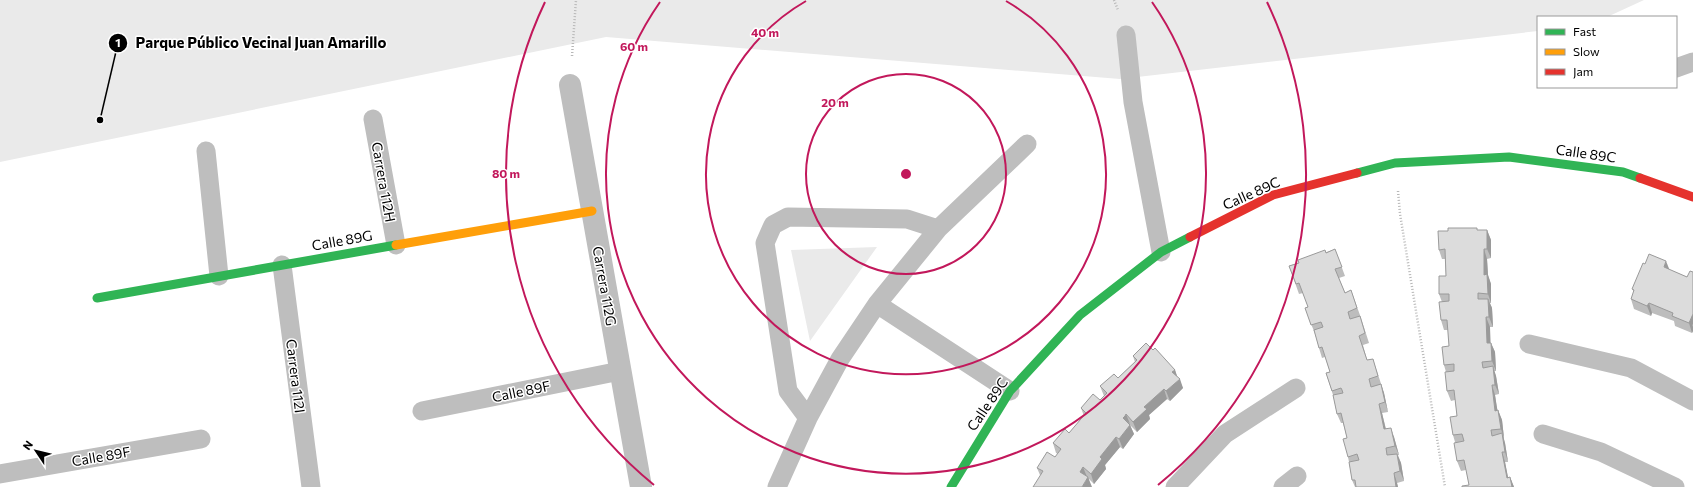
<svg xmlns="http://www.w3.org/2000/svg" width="1693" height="487" font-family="Commissioner,sans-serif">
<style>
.green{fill:#eaeaea}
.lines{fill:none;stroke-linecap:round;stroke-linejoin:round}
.path{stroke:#b8b8b8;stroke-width:2.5;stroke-dasharray:1 2;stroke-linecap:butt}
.lane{stroke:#bebebe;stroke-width:19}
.street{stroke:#bebebe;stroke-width:22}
.fast{stroke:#30b455;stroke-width:9}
.slow{stroke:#ff9f0a;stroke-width:9}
.jam{stroke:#e5322d;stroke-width:9}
.wall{fill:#bdbdbd}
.shaded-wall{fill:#9a9a9a}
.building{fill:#dcdcdc;stroke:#9a9a9a}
.ring{fill:none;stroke:#c2185b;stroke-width:2}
.labels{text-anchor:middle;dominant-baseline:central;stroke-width:3;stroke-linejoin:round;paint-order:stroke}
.street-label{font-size:14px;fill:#000;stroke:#fff}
.centre{fill:#c2185b;stroke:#fff;stroke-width:2}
.ring-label{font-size:12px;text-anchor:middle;font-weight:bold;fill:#c2185b;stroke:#fff;stroke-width:3;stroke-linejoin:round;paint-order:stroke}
.leader{fill:none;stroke:#000;stroke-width:1.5}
.callout-dot{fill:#000;stroke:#fff;stroke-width:1.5}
.mark-label{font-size:12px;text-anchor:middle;font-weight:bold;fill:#fff}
.callout-label{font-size:15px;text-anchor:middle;font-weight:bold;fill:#000;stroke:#fff;stroke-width:3;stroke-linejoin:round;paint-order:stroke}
</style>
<rect width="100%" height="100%" fill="#fff"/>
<path class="green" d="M0,0H1644L1607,17H1538V31L1120,79L606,37L0,162Z
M877,247L810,341L791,250Z"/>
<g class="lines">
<path class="path" d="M1114,0L1118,10
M572,56L576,0
M1398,191L1400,214L1445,487"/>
<path class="lane" d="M1126,35L1133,102L1161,252
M1676,68L1693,62
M373,119L396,245
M206,151L219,276
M282,265L311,487
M877,304L1010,391
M1529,344L1631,368L1693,401
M422,411L620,371
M808,418L788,391L765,243L773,225L788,217L907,219L938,229
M1543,434L1601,452L1675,487
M0,474L201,439
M777,487L808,418L840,359L877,304L938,229L1027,144
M1175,487L1225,434L1296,388
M1283,487L1297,476"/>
<path class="street" d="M570,85L641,487"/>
<path class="fast" d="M1357,173L1395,163L1509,157L1623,172L1640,178
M97,298L396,245
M951,487L1010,391L1080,315L1161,252L1190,237"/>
<path class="slow" d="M396,245L592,211"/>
<path class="jam" d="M1640,178L1693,197
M1190,237L1273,195L1357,173"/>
</g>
<path class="wall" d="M1478,230H1487L1491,240V258L1487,259L1488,275L1491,284V303H1490L1492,308L1493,327H1490V343H1491L1495,352L1496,371H1494L1496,376L1499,394L1495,395L1497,410H1498L1502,420L1504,438V439L1505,443L1508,462H1505L1508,478L1510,477L1514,487H1462L1469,485L1466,470L1461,471L1457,461L1455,442L1453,435L1457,416L1455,400L1451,401L1447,391L1446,372L1444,365L1449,346L1448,330H1444L1441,320L1442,302L1439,294L1446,276L1445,259H1442L1439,250Z
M1335,249L1345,276L1339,278L1345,293L1351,290L1361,318L1369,343L1363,345L1367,360L1373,359L1384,393L1388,412L1382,413L1386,429L1394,437L1399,455H1398L1401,463L1404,481L1397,483L1398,487H1355L1352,480L1349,462L1348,457L1347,438L1343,423H1341L1337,414L1333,395L1326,373L1330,372L1325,357L1322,358L1319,348L1315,334L1305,308L1308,307L1303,293L1299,294L1289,266Z
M1670,270L1687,277L1693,272V331L1692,333L1675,326L1674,321L1652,313L1651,316L1634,309L1631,299L1634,292L1632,289Z
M1133,356L1175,370L1177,376L1183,388L1170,401L1167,399L1149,415L1150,419L1137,432L1130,425L1134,434L1123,449L1120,447L1105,465L1106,469L1094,484L1089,479L1040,475L1037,468L1055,457L1058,454L1056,453L1053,443L1069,433L1084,416L1081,408L1100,400L1104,396L1100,386L1118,378L1135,362Z"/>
<path class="shaded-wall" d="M1487,230L1491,240V258L1487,249Z
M1484,249L1487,259L1488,275L1491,284V303L1488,294L1484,275Z
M1666,261L1670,271L1664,267Z
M1488,299L1492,308L1493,327L1489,317Z
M1649,303L1652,313L1651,316L1647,306Z
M1693,314V325L1692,324L1693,327V331L1692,333L1689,323Z
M1486,317L1490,327L1491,353L1487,343Z
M1491,343L1495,352L1496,371L1492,361Z
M1493,366L1496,376L1499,394L1495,385Z
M1175,370L1178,379L1172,372Z
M1180,379L1183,388L1170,401L1166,391Z
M1381,384L1384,393L1388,412L1385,402Z
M1492,385L1495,395L1499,420L1495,411Z
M1164,389L1167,399L1149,415L1150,419L1137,432L1133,422L1144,407Z
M1379,404L1382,413L1388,439L1384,429Z
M1498,410L1502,420L1504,438L1501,429Z
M1126,414L1130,424L1123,418Z
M1130,425L1134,434L1123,449L1119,439Z
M1391,428L1394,437L1399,455L1395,446Z
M1502,433L1505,443L1508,462L1505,452Z
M1116,437L1120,447L1105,465L1106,469L1094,484L1091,474L1100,457Z
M1502,452L1505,462L1510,487L1507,478Z
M1397,454L1401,463L1404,481L1400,471Z
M1083,467L1087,477L1080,472Z
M1394,473L1397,483L1398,487H1396Z
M1088,477L1092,487H1082Z
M1510,477L1514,487H1512Z"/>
<path class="building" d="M1448,228H1477V230H1487V249H1484V275L1487,274L1488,294L1478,293V299H1488L1489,317H1486L1487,343H1491L1492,361L1482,362L1483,368L1493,366L1495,385H1492L1495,411L1498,410L1501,429L1491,430L1492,436L1502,433L1505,452H1502L1507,478L1510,477L1512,487H1462V486L1469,485L1464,460L1457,461L1454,443L1464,441L1462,434L1453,435L1450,417L1457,416L1454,390L1447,391L1445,372L1454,371V364L1444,365L1442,347L1449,346L1447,320H1441L1439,302L1449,301V294H1439V276H1446L1445,249L1439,250L1438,231H1448Z
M1335,249L1342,267L1335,269L1345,293L1351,290L1357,308L1348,312L1350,319L1360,316L1365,333L1359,336L1367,360L1373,359L1378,376L1369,379L1371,387L1381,384L1385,402L1379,404L1384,429L1391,428L1395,446L1386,448L1387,455L1397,454L1400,471L1394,473L1396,487H1356L1355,480H1352L1349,462L1359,460L1357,454L1348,457L1343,439L1347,438L1341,413L1337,414L1333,395L1343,393L1342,390L1341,388L1332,391L1326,373L1330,372L1322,347L1319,348L1314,330L1323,327L1321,322L1311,325L1305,308L1308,307L1299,283L1296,284L1289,266L1299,263L1298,260L1325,250L1326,253Z
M1649,254L1666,261L1664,267L1687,277L1690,271L1693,272V314L1689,323L1672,316L1673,313L1649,303L1647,306L1631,299L1634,290L1632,289L1643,263L1645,264Z
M1146,343L1153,350L1155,348L1175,370L1172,372L1180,379L1166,391L1164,389L1144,407L1147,409L1133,422L1126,414L1125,416L1123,418L1130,425L1119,439L1116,437L1100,457L1102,459L1091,474L1083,467L1080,472L1088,477L1082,487H1033L1043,471L1037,468L1047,452L1055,457L1061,449L1053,443L1065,429L1069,433L1086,413L1081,408L1093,394L1100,400L1107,393L1100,386L1114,374L1118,378L1137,360L1133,356Z"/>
<g class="ring">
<circle cx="906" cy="174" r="100"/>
<path d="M1006 1A200 200 0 1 1 806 1"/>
<path d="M1152 2A300 300 0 1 1 660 2"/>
<path d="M654 485A400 400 0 0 1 545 2M1267 2A400 400 0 0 1 1158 485"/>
</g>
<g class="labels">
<g class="street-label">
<text transform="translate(1586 153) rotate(8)">Calle 89C</text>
<text transform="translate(384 182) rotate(80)">Carrera 112H</text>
<text transform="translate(1251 193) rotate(-24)">Calle 89C</text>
<text transform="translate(342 240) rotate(-10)">Calle 89G</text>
<text transform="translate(605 286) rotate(80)">Carrera 112G</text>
<text transform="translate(296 376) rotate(83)">Carrera 112I</text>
<text transform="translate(521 391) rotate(-12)">Calle 89F</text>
<text transform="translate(987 404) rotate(-56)">Calle 89C</text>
<text transform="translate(101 456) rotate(-10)">Calle 89F</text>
</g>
</g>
<circle cx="906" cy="174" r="6" class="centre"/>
<g class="ring-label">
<text x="765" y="37">40 m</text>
<text x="634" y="51">60 m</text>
<text x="835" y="107">20 m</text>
<text x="506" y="178">80 m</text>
</g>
<path class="leader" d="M100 120L118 43"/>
<g class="callout-dot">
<circle cx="100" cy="120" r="4"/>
<circle cx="118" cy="43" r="10"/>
</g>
<g class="mark-label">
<text x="118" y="47">1</text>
</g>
<g class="callout-label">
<text x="261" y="48">Parque Público Vecinal Juan Amarillo</text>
</g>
<rect x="1537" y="16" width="140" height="72" fill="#ffffff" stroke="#999999"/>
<rect x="1545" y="29" width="20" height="6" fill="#30b455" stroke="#999999"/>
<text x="1573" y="36" font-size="12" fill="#000000">Fast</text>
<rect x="1545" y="49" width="20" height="6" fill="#ff9f0a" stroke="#999999"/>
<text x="1573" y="56" font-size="12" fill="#000000">Slow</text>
<rect x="1545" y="69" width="20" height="6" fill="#e5322d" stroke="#999999"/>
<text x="1573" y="76" font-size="12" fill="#000000">Jam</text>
<g transform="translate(36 451) rotate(305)" stroke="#ffffff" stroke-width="3" paint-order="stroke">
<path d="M0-3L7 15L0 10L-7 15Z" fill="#000000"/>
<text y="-6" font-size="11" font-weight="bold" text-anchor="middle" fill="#000000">N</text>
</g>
</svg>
